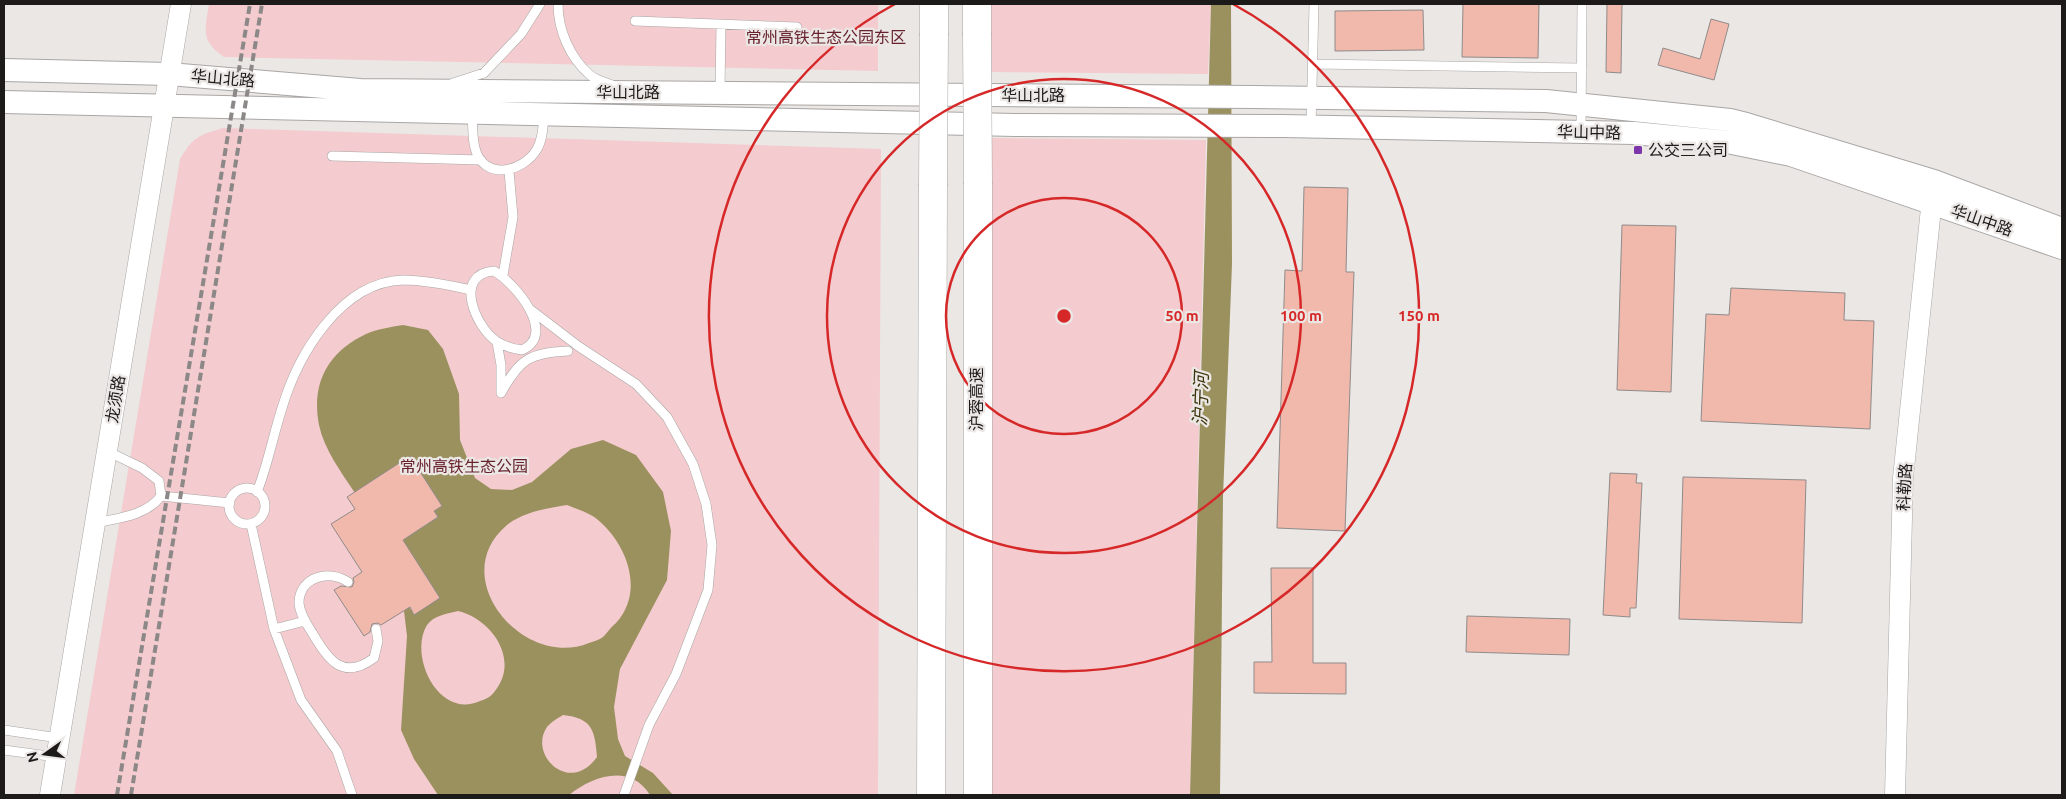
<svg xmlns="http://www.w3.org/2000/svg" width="2066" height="799" font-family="Ubuntu,'Noto Sans SC',sans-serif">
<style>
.green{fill:#f4cbce}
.water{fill:#9b915f;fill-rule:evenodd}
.building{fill:#f1b9ab;stroke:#8f8b8a}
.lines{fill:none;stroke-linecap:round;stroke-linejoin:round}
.service-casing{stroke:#a9a6a4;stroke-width:10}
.tertiary-casing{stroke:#a9a6a4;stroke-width:21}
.secondary-casing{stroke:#a9a6a4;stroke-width:24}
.motorway-casing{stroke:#a9a6a4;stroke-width:29}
.service{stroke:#fff;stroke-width:9}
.tertiary{stroke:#fff;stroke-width:20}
.secondary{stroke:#fff;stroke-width:22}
.motorway{stroke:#fff;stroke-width:28}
.rail{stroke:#8b8887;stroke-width:4;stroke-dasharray:8 4;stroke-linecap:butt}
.motorway-bridge-casing{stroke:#a9a6a4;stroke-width:29;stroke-linecap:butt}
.motorway-bridge{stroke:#fff;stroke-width:28}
.ring{fill:none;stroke:#d62828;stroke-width:2.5}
.poi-dot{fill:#7c36a9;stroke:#ebe7e5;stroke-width:2}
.labels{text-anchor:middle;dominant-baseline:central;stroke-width:4.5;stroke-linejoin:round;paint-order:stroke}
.park-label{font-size:16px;fill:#68222e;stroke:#ebe7e5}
.street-label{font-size:16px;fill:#1c1b1a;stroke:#ebe7e5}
.poi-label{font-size:16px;fill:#1c1b1a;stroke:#ebe7e5;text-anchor:start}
.water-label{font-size:18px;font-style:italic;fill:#3c340a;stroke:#ebe7e5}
.centre{fill:#d62828;stroke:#ebe7e5;stroke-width:2.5}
.ring-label{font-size:15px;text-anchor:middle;font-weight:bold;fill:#d62828;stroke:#ebe7e5;stroke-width:4.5;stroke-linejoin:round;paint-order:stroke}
</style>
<rect width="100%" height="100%" fill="#ebe7e5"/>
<path class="green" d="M209,4H878V71L224,57C200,41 205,29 209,4Z
M988,4H1211L1208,74L988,72Z
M223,128L881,149L878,795H74L180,159C193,137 199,135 223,128Z
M991,138L1206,140L1190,795H990Z"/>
<path class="water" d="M1211,4H1231L1232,264L1223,497L1220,795H1190Z
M403,325L428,330L443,349L459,394L460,440L475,478L491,489L512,490L532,482L571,449L603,440L636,455L663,492L671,531L667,580L620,669L614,707L618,739L625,756L653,773L673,795H650C630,763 593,776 569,795H438L414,759L401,730L407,636L404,611L409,607L414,614L403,540L438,517L434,511L442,506L410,457L355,493C341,472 324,449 319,425C311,383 328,352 366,334C377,329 391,327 403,325ZM567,505C577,509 590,513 598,520C627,544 645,592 616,623C611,627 607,633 603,637C599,640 594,641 589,643C523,670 445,577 507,525C523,512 548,508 567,505ZM458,611C492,619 520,660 495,691C491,697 486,699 480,701C439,720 408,656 427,625C434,615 447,614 458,611ZM563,715C592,718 595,730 597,757C569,796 528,754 547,727C551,722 558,718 563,715Z"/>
<path class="building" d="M1463,4H1539L1538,58L1462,57Z
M1607,4H1622L1621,73L1606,72Z
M1423,10L1424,50L1335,51V11Z
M1711,19L1729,24L1714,80L1658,65L1663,48L1700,59Z
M1304,187L1348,188L1346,272H1354L1345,531L1277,528L1285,270L1302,271Z
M1622,225L1676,226L1671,392L1617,390Z
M1731,288L1845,293L1844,320L1874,321L1870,429L1701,421L1706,314L1729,315Z
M410,456L442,506L434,511L438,517L403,540L440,598L414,615L410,607L381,625L378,623L372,624L370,632L364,636L334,590L341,586L352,587L354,582L353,578L362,572L331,524L355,509L347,497Z
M1610,473L1637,474L1636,483H1642L1636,608H1630V617L1603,615Z
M1683,477L1806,480L1802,623L1679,619Z
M1271,568H1313V663H1346V694L1254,693V662H1272Z
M1467,616L1570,619L1569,655L1466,652Z"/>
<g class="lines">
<defs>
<path id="service" d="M558,4C558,30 570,58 590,75C596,80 605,82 612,85
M635,21L797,27
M1313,64L1582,68
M453,83L484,73L521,34L540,4
M720,92L721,25
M472,113C473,124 472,137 475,148C483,181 523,173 537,149C543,139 543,126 544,115
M1311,127L1314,4
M1581,132L1582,4
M332,156L481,160
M494,271C515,283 558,334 522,350C513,349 504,346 496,341C475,326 453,274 494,271Z
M503,275L513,217L509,171
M531,310L578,346L636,384L667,417L693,464L706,504L712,545L708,590L676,674L649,725L624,795
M497,342L501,365V392
M501,393C520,359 529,353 568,351
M229 506a18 18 0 1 1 36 0a18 18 0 1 1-36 0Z
M257,492C268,464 273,436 282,408C298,355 340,282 403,280C425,280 449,285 471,290
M161,496L230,503
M95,523C118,518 146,516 161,496L159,481L142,468L107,451
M251,524L274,629L301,700L337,751L352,795
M348,582C329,569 300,577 299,602C299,613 308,626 313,634C328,660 343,681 374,658L378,641L376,629
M274,629L305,621
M4,730L59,738
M4,750L56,757"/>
<path id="tertiary" d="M50,795L181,4
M1895,795L1903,478L1933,189"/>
<path id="secondary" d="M4,70L169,74L360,90L1253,97L1546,101L1730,120L1746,124L1934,181L2062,229
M4,102L1015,125L1283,126L1634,133L1727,142L1791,155L2062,248"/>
<path id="motorway" d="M934,4V33
M977,33V4
M931,795L933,186
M978,795V184"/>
</defs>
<use href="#service" class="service-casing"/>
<use href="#tertiary" class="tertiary-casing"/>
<use href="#secondary" class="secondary-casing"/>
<use href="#motorway" class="motorway-casing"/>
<use href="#service" class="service"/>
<use href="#tertiary" class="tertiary"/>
<use href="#secondary" class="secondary"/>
<use href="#motorway" class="motorway"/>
<path class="rail" d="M117,795L250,4
M131,795L262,4"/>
<defs>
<path id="motorway-bridge" d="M977,33L978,184
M933,186L934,33"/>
</defs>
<use href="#motorway-bridge" class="motorway-bridge-casing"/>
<use href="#motorway-bridge" class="motorway-bridge"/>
</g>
<g class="ring">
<circle cx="1064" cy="316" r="118"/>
<circle cx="1064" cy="316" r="237"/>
<path d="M1233 4A355 355 0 1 1 895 4"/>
</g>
<rect class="poi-dot" x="1633" y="145" width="10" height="10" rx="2.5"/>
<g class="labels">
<g class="park-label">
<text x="826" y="37">常州高铁生态公园东区</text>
<text x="464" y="466">常州高铁生态公园</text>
</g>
<g class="street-label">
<text transform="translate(223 78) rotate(5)">华山北路</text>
<text x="628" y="92">华山北路</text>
<text x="1033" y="95">华山北路</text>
<text transform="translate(1589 132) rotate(1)">华山中路</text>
<text transform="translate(1982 220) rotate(19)">华山中路</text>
<text transform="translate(115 399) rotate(-81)">龙须路</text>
<text transform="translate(976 399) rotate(-90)">沪蓉高速</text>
<text transform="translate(1904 487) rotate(-87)">科勒路</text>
</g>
<g class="poi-label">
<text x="1648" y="150">公交三公司</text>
</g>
<g class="water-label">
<text transform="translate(1200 399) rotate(-88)">沪宁河</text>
</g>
</g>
<circle cx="1064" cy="316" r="8" class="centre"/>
<g class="ring-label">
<text x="1182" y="321">50 m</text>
<text x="1301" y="321">100 m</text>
<text x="1419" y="321">150 m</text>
</g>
<rect width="2066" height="799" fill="none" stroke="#1c1b1a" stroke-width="10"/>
<g transform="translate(45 754) rotate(256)" stroke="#ebe7e5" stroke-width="4" paint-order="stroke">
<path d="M0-4L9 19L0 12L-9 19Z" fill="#1c1b1a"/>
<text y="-8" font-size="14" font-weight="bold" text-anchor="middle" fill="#1c1b1a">N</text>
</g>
</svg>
